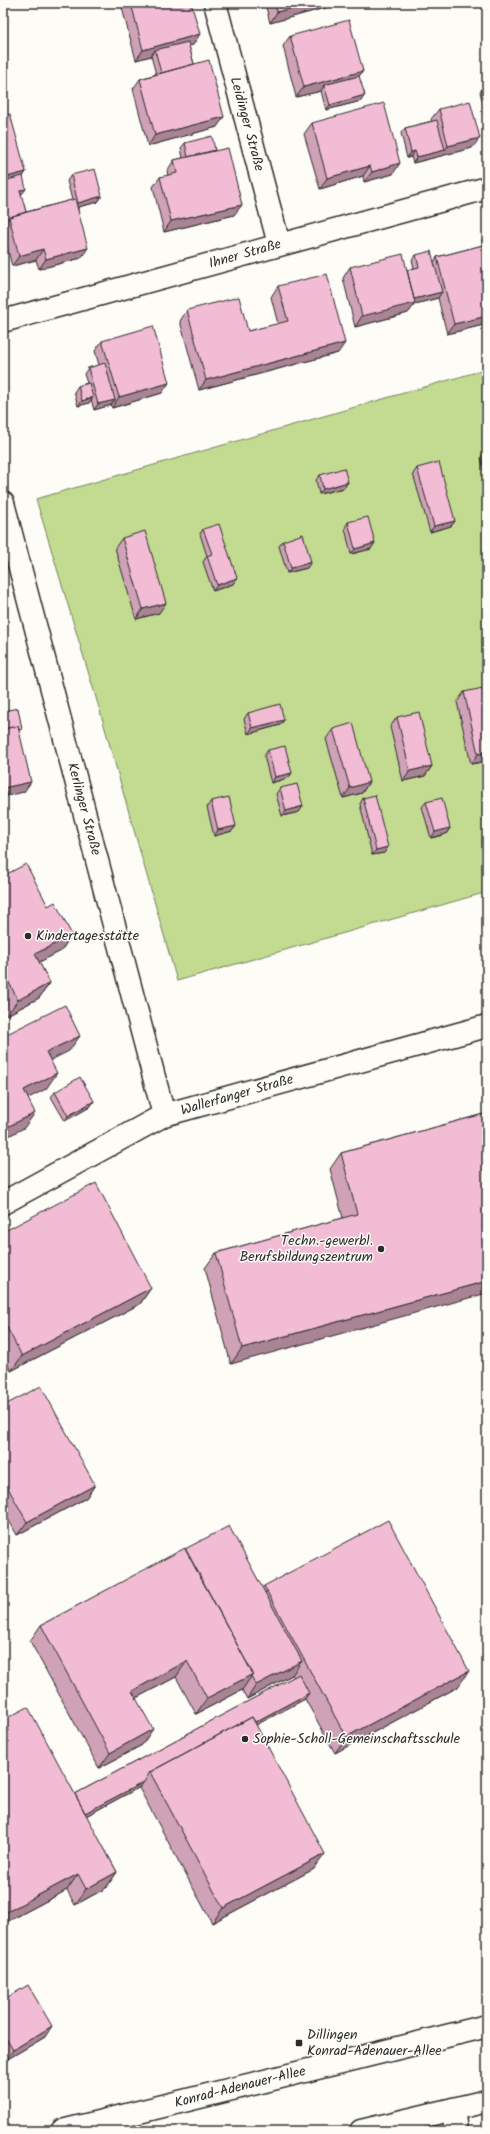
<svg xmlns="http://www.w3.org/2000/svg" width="490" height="2134" font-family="Kalam,sans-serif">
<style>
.green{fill:#c2db91;stroke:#76835e}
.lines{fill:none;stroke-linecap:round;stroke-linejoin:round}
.minor-casing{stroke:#2b2b2b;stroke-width:25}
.tertiary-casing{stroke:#2b2b2b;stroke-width:25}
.minor{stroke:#fdfcf7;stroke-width:22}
.tertiary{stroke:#fdfcf7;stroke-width:22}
.wall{fill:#d0a2b7;stroke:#2b2b2b}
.shaded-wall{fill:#a98495;stroke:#2b2b2b}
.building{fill:#f2bcd5;stroke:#2b2b2b}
.poi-dot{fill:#2b2b2b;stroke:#fdfcf7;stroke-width:1.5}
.labels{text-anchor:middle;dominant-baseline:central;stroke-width:3;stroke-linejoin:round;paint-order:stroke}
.street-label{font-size:14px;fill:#2b2b2b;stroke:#fdfcf7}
.poi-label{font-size:14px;fill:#2b2b2b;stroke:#fdfcf7;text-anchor:start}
</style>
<rect width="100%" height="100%" fill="#fdfcf7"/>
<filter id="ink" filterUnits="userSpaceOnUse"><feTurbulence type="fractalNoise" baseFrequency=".025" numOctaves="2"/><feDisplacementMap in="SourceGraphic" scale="8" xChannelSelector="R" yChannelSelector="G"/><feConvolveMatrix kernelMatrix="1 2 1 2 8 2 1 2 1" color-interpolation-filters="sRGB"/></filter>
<g filter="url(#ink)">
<path class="green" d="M487,369V892L177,981L100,711L36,499Z"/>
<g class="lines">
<defs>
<path id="minor" d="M215,3L279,244
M3,321L487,188
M3,503L164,1115
M3,1203L164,1115L487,1026
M453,2109L456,2131
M361,2131L487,2101"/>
<path id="tertiary" d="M62,2131L487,2026"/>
</defs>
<use href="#minor" class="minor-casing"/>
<use href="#tertiary" class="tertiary-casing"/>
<use href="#minor" class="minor"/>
<use href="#tertiary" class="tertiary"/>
</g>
<path class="wall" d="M125,3H191L193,45L189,46L194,64L217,127L148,146L133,89L140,79L156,74L151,56L136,60L122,8Z
M265,3H334L332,6L270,23Z
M484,3H487V14Z
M290,36L363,71L359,76L361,101L326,110L321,91L296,97L283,46Z
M487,82V118L480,92Z
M439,109L472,148L413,163L411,157L407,158L401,133L405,128L432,121L431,119Z
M3,116L26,172L23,176L22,194L21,195L26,212L72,200L67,181L71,175L102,196L98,202L78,207L81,258L39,269L36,260L12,266L3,232Z
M312,123L393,174L364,182L363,176L320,189L304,134Z
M185,143L215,150L234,215L164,232L153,187L160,177L168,176L167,171L174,160L183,158L181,148Z
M487,234V324L447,334L438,298L415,304L408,313L355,327L343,278L350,267L407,270L414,268L412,260L416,255L434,262L437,257L483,245L482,240L486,235Z
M278,286L338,353L199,390L180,321L187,310L248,331L278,324L271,297Z
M102,341L162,393L112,408L111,405L94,410L91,399L89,403L78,406L74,392L78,386L87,383L84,374L88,368L99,365L95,351Z
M485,451H487V482L481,457Z
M417,468L455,521L451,526L430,532L413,474Z
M320,475L348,482L344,488L319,494L316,480Z
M348,522L371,549L351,554L345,528Z
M203,529L233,584L213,591L203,562L207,556L200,534Z
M122,538L159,613L136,619L115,548Z
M283,541L307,568L287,573L279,546Z
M464,692L487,708V761L471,764L457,702Z
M248,713L284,720L280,725L248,734L244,719Z
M397,717L432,766L425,776L403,781L390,727Z
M333,729L369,782L362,793L343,798L326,739Z
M268,750L292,773L288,778L271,783L264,756Z
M280,788L303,806L299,812L282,816L276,794Z
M363,798L388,847L384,853L372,855L360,804Z
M211,801L236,826L232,831L214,836L207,807Z
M426,802L450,828L446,834L431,838L422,807Z
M3,876L61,951L39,962L50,983L39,998L7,1015L3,1008Z
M55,1092L94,1101L90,1107L65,1121L51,1097Z
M487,1113L231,1364L205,1268L216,1253L343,1218L330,1169L341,1153Z
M3,1232L151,1288L140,1304L11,1371L3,1357Z
M3,1406L95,1485L86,1498L17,1535L3,1510Z
M185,1549L262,1588L264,1586L458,1687L335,1753L305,1699L256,1725L314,1869L212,1923L139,1788L140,1787L86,1816L117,1872L106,1888L75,1905L67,1890L3,1924V1720L75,1794L294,1677L292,1675L247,1699L242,1690L196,1714L176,1677L136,1698L142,1745L99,1768L30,1641L41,1625Z
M3,2000L45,2037L6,2060L3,2055Z"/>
<path class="shaded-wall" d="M312,3H334L332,6L270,23L277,12Z
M200,34L193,45L156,55L155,50L151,56L136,60L143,50Z
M363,71L355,81L324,85L321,91L296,97L304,87Z
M7,89L3,94V90Z
M365,95L361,101L326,110L330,105Z
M224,117L217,127L148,146L155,135Z
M480,138L472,148L413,163L417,157L445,150L448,146Z
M415,151L411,157L407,158L411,152Z
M400,163L393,174L364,182L372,172Z
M370,166L363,176L320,189L327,178Z
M26,172L19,182L3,186V178Z
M26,189L22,194L16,196L20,190Z
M102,196L98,202L74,208L78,203Z
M242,205L234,215L164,232L171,221Z
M88,248L81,258L39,269L46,259Z
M43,249L36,260L12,266L19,256Z
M442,292L438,298L415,304L408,313L355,327L362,316L410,300Z
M487,316V324L447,334L454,324Z
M345,343L338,353L199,390L206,380Z
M169,383L162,393L112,408L119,397Z
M93,397L89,403L78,406L82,401Z
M115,400L111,405L94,410L98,404Z
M348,482L344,488L319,494L323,489Z
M455,521L451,526L430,532L434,526Z
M375,543L371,549L351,554L355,549Z
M311,562L307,568L287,573L291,568Z
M237,578L233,584L213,591L217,585Z
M166,603L159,613L136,619L143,609Z
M284,720L280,725L248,734L252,728Z
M487,752V761L471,764L478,754Z
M432,766L425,776L403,781L410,771Z
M292,773L288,778L271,783L275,777Z
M31,782L24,792L3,797V788Z
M369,782L362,793L343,798L350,788Z
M303,806L299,812L282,816L286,811Z
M236,826L232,831L214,836L218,830Z
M450,828L446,834L431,838L435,832Z
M388,847L384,853L372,855L376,850Z
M72,935L61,951L24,970L35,954Z
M50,983L39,998L7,1015L18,1000Z
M80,1036L69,1051L35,1068L46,1052Z
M57,1073L46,1089L13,1106L24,1090Z
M94,1101L90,1107L65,1121L68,1116Z
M35,1113L24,1128L3,1139V1129Z
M487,1281V1293L231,1364L242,1348Z
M151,1288L140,1304L11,1371L22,1356Z
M95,1485L86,1498L17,1535L27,1522Z
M187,1661L176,1677L121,1706L132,1691Z
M302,1661L292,1675L247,1699L256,1685Z
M469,1671L458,1687L335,1753L346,1737Z
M253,1674L242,1690L196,1714L207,1698Z
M309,1693L305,1699L154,1779L153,1777Z
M153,1729L142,1745L99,1768L110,1753Z
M144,1782L140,1787L71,1824L75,1818Z
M325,1854L314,1869L212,1923L223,1908Z
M117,1872L106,1888L75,1905L86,1889Z
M78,1874L67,1890L3,1924V1914Z
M52,2026L45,2037L6,2060L13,2050Z"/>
<path class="building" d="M131,3H191L200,34L143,50Z
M275,3H312L277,12Z
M349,20L363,71L304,87L290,36Z
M188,42L194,64L161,73L155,50Z
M209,60L224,117L155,135L140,79Z
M3,74L7,89L3,90Z
M359,76L365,95L330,105L324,85Z
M3,94L6,105L3,106Z
M470,101L480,138L448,146L439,109Z
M384,103L400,163L372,172L370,166L327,178L312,123Z
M10,114L26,172L3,178V116Z
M437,120L445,150L417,157L415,151L411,152L405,128Z
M212,136L215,150L188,157L185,143Z
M228,148L242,205L171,221L160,177L177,173L174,160Z
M95,169L102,196L78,203L71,175Z
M23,176L26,189L20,190L26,212L9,217L6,221L3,222V181Z
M75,199L88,248L46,259L43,249L19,256L9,217Z
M487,244V316L454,324L437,257Z
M431,251L442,292L414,299L407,270L419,267L416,255Z
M403,254L415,303L362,316L350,267Z
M327,274L345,343L206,380L187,310L239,297L248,331L288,321L278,286Z
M153,326L169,383L119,397L102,341Z
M105,363L115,400L98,404L88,368Z
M89,383L93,397L82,401L78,386Z
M485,451H487V461Z
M439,462L455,521L434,526L417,468Z
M344,468L348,482L323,489L320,475Z
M368,517L375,543L355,549L348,522Z
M219,524L237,578L217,585L207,556L212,554L203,529Z
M145,531L166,603L143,609L122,538Z
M303,534L311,562L291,568L283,541Z
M483,688L487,708V752L478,754L464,692Z
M280,704L284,720L252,728L248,713Z
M18,708L22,729L19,730L18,726L3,729V711Z
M419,712L432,766L410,771L397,717Z
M353,723L369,782L350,788L333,729Z
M18,726L31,782L3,788V729Z
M285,746L292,773L275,777L268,750Z
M297,784L303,806L286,811L280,788Z
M375,795L388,847L376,850L363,798Z
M229,797L236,826L218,830L211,801Z
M442,798L450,828L435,832L426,802Z
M26,864L48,906L55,902L72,935L35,954L50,983L18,1000L3,971V876Z
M65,1005L80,1036L46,1052L57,1073L24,1090L35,1113L3,1129V1036Z
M80,1077L94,1101L68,1116L55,1092Z
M487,1113V1281L242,1348L216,1253L357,1214L341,1153Z
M96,1183L151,1288L22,1356L3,1320V1232Z
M41,1386L95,1485L27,1522L3,1479V1406Z
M388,1520L469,1671L346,1737L264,1586Z
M229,1526L302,1661L256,1685L251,1676L253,1674L185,1549Z
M185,1548L253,1674L207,1698L187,1661L132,1691L153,1729L110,1753L41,1625Z
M299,1674L309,1693L255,1722L252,1717L150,1772L144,1782L85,1813L75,1794Z
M28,1707L117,1872L86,1889L78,1874L3,1914V1720Z
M252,1717L325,1854L223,1908L150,1772Z
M28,1985L52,2026L13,2050L3,2033V2000Z"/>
</g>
<g class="poi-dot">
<circle cx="28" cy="936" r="4"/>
<circle cx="381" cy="1249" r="4"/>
<circle cx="245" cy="1739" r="4"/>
<rect x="295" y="2039" width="8" height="8" rx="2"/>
</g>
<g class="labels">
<g class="street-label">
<text transform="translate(247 124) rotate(75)">Leidinger Straße</text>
<text transform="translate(245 254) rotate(-16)">Ihner Straße</text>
<text transform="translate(84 809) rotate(75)">Kerlinger Straße</text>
<text transform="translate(237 1095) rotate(-16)">Wallerfanger Straße</text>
<text transform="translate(240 2087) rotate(-14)">Konrad-Adenauer-Allee</text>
</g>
<g class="poi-label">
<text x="36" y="936">Kindertagesstätte</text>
<text x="373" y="1241" text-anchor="end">Techn.-gewerbl.<tspan x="373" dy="16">Berufsbildungszentrum</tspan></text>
<text x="253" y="1739">Sophie-Scholl-Gemeinschaftsschule</text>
<text x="307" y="2035">Dillingen<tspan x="307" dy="16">Konrad-Adenauer-Allee</tspan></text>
</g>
</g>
<rect width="490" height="2134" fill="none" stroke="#fdfcf7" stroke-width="16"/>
<rect x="8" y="8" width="474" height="2118" fill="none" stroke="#2b2b2b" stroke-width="1.5" filter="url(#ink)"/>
</svg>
